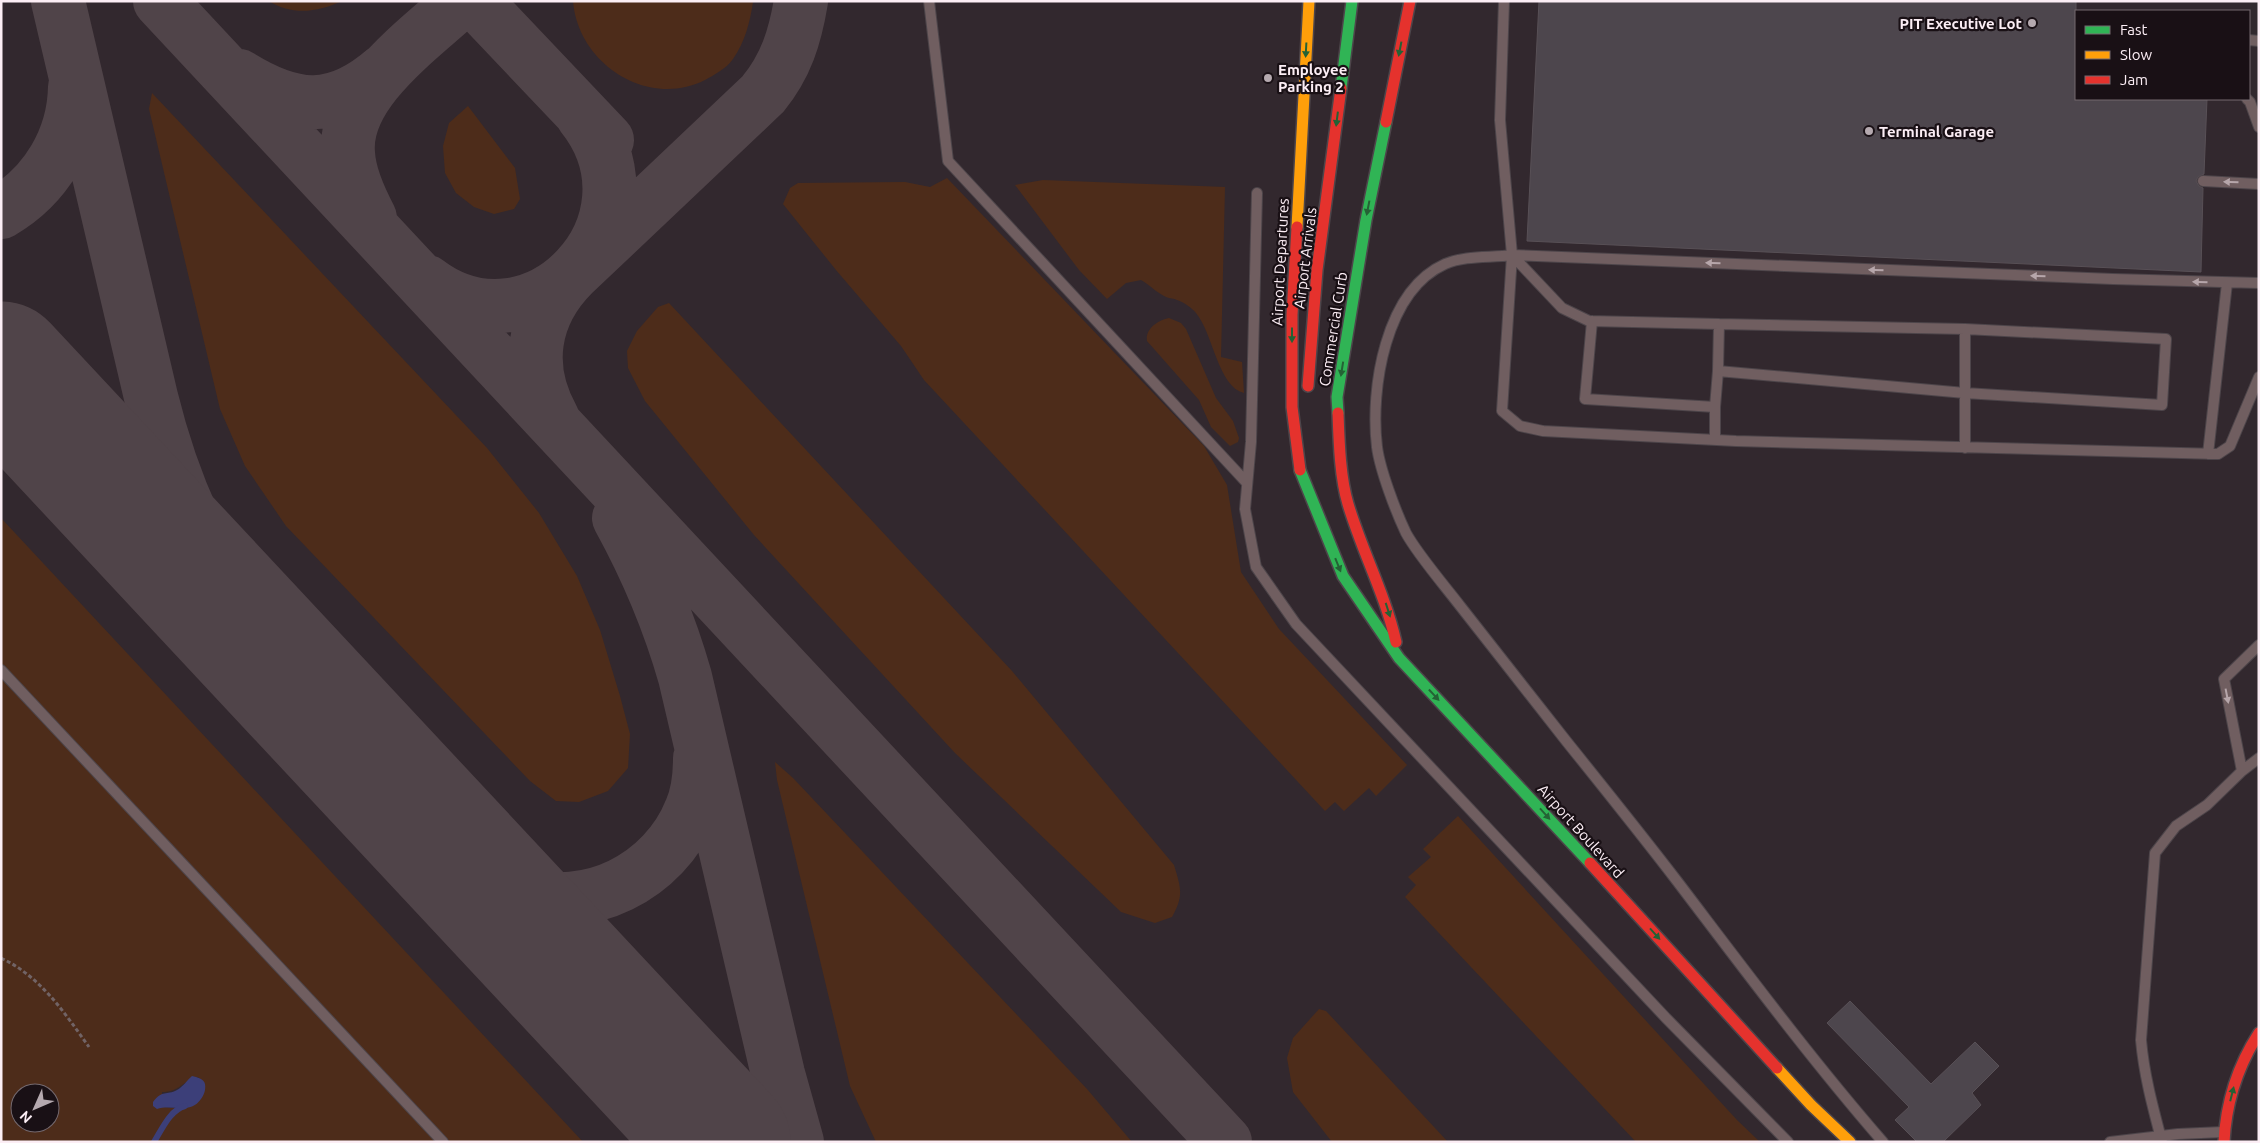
<svg xmlns="http://www.w3.org/2000/svg" width="2260" height="1143" font-family="Ubuntu,sans-serif">
<style>
.green{fill:#4d2c1a;fill-rule:evenodd}
.water{fill:#3c3f79}
.lines{fill:none;stroke-linecap:round;stroke-linejoin:round}
.stream{stroke:#3c3f79;stroke-width:6}
.taxiway{stroke:#504449;stroke-width:54}
.runway{stroke:#504449;stroke-width:135}
.building{fill:#4d464d;stroke:#585056}
.lane-casing{stroke:#4d454a;stroke-width:12}
.fast-casing{stroke:#4d454a;stroke-width:14}
.slow-casing{stroke:#4d454a;stroke-width:14}
.jam-casing{stroke:#4d454a;stroke-width:14}
.path{stroke:#716365;stroke-width:3;stroke-dasharray:4 2.5;stroke-linecap:butt}
.lane{stroke:#705e60;stroke-width:10}
.fast{stroke:#30b455;stroke-width:11}
.slow{stroke:#ff9f0a;stroke-width:11}
.jam{stroke:#e5322d;stroke-width:11}
.oneway{fill:#246235}
.oneway2{fill:#b6a6aa}
.poi-dot{fill:#b5a9af;stroke:#191015;stroke-width:2}
.labels{text-anchor:middle;dominant-baseline:central;stroke-width:4.5;stroke-linejoin:round;paint-order:stroke}
.poi-label{font-size:15px;font-weight:bold;fill:#fceef5;stroke:#191015;text-anchor:start}
.street-label{font-size:15px;fill:#fceef5;stroke:#191015}
</style>
<rect width="100%" height="100%" fill="#32282e"/>
<path class="green" d="M269,1H342C319,12 292,16 269,1Z
M573,1H753V2C750,22 745,42 733,59C727,68 714,75 705,80C648,109 578,64 573,1Z
M152,93L487,448L539,513L577,576L600,630L620,696L630,734L628,768L608,791L579,802L556,801L530,781L286,526L245,466L220,409L149,109Z
M468,106L515,168L520,199L514,209L494,214L474,207L456,193L445,173L443,146L449,123Z
M947,178L1204,446L1227,485L1241,572L1279,629L1407,765L1376,796L1369,788L1344,811L1335,802L1325,811L924,380L901,346L836,270L783,204L790,188L798,183L905,182L930,187Z
M1043,180L1225,187L1221,357L1242,362L1244,393C1218,387 1213,333 1196,313C1192,308 1184,302 1177,300C1174,298 1170,299 1166,297C1157,293 1150,285 1141,280L1126,283L1107,299L1079,270L1015,185Z
M669,303L1012,671L1174,865C1181,888 1184,896 1172,917L1155,923L1121,912L955,753L754,535L645,401L628,368L627,351L637,331L658,307Z
M1169,318L1181,323L1186,329L1216,398L1233,421L1239,438L1238,442L1230,446L1211,427L1199,400L1147,341C1145,329 1158,320 1169,318Z
M1,518L583,1142H450L1,663Z
M1,678L52,732L436,1142H1ZM198,1077L205,1084L184,1109L163,1107L162,1092C180,1092 182,1081 198,1077ZM20,1093H50V1123H20Z
M775,762L793,778L1087,1089L1132,1142H876L850,1086L777,780Z
M1458,816L1737,1120L1760,1142H1636L1405,897L1416,885L1408,877L1431,857L1423,849Z
M1319,1009L1326,1011L1448,1142H1332L1293,1092L1287,1058L1293,1038Z"/>
<path class="water" d="M192,1076C197,1077 204,1079 205,1084C206,1090 204,1095 201,1099C190,1115 172,1104 157,1109L153,1106V1102C163,1089 166,1096 177,1090C183,1087 187,1080 192,1076Z"/>
<g class="lines">
<path class="stream" d="M154,1142C162,1129 170,1110 185,1106"/>
<path class="taxiway" d="M58,1L151,397C173,487 207,561 262,636C290,673 322,708 352,744
M160,1L1225,1142
M475,1L607,140
M239,76C294,110 334,114 385,70
M1,212C46,186 74,139 75,87
M370,218C360,199 349,175 348,153C343,92 420,39 461,1
M427,282C534,363 668,222 582,115
M553,419C524,368 532,315 573,274L763,94C786,66 795,37 801,1
M619,518C647,569 669,621 685,677L778,1074L797,1142
M414,811C446,840 477,876 519,891C587,917 665,876 691,810C698,794 700,776 700,758"/>
<path class="runway" d="M1,369L723,1142"/>
</g>
<path class="building" d="M1539,1H2076V99H2207L2204,174L2198,177L2196,181L2199,186L2203,188L2201,272L1527,241Z
M1850,1001L1931,1084L1975,1042L1999,1066L1972,1093L1981,1105L1943,1142H1917L1895,1120L1909,1107L1827,1023Z"/>
<g class="lines">
<defs>
<path id="lane" d="M929,1L948,161L1247,483
M1504,1L1500,120L1512,255L1502,411L1520,426L1543,431L1736,441L2218,454L2230,446L2259,377
M2249,40L2259,41
M2247,99L2250,102L2259,127
M2203,181L2259,184
M1257,193L1251,442L1245,509L1256,567L1296,624L1666,1018L1788,1142
M1512,255L1562,308L1589,321L1719,324L1718,371L1965,393V448
M1592,321L1585,399L1715,407
M1719,324L1965,329L2166,339L2162,405L1965,393V329
M1715,440V407L1718,371
M2208,454L2227,283
M1,670L443,1142
M2242,771L2224,679L2259,645
M1883,1142C1810,1058 1744,969 1677,881C1641,834 1604,788 1567,742C1532,697 1496,652 1461,607C1445,586 1418,555 1406,533C1396,512 1380,470 1377,447C1370,389 1385,291 1445,264C1466,255 1490,258 1512,255L2113,279L2259,283
M2110,1142L2178,1134L2223,1132
M2162,1142C2153,1108 2144,1075 2141,1040L2155,853L2176,826L2207,805L2242,771L2259,758"/>
<path id="fast" d="M1341,88L1352,1
M1338,413L1337,397L1366,220L1386,122
M1300,470L1343,576L1399,658L1590,863"/>
<path id="slow" d="M1297,227L1309,1
M1777,1068L1811,1105L1850,1142"/>
<path id="jam" d="M1386,122L1410,1
M1297,227L1292,315V407L1300,470
M1308,386L1317,270L1341,88
M1338,413C1339,441 1340,477 1348,504C1362,551 1385,594 1396,642
M1590,863L1777,1068
M2224,1142C2226,1102 2237,1067 2259,1033"/>
</defs>
<use href="#lane" class="lane-casing"/>
<use href="#fast" class="fast-casing"/>
<use href="#slow" class="slow-casing"/>
<use href="#jam" class="jam-casing"/>
<path class="path" d="M1,958C41,977 64,1012 89,1047"/>
<use href="#lane" class="lane"/>
<use href="#fast" class="fast"/>
<use href="#slow" class="slow"/>
<use href="#jam" class="jam"/>
</g>
<defs><path id="oneway-solid" d="M-6-.8H1V-3.2L6.5 0L1 3.2V.8H-6Z" transform="scale(1.25)"/></defs>
<g class="oneway">
<use href="#oneway-solid" transform="translate(1400 49) rotate(101)"/>
<use href="#oneway-solid" transform="translate(1306 50) rotate(93)"/>
<use href="#oneway-solid" transform="translate(1337 119) rotate(97)"/>
<use href="#oneway-solid" transform="translate(1368 208) rotate(101)"/>
<use href="#oneway-solid" transform="translate(1292 335) rotate(90)"/>
<use href="#oneway-solid" transform="translate(1342 369) rotate(99)"/>
<use href="#oneway-solid" transform="translate(1338 565) rotate(68)"/>
<use href="#oneway-solid" transform="translate(1388 610) rotate(72)"/>
<use href="#oneway-solid" transform="translate(1434 695) rotate(47)"/>
<use href="#oneway-solid" transform="translate(1545 814) rotate(48)"/>
<use href="#oneway-solid" transform="translate(1655 934) rotate(48)"/>
<use href="#oneway-solid" transform="translate(2232 1094) rotate(-76)"/>
</g>
<g class="oneway2">
<use href="#oneway-solid" transform="translate(2231 182) rotate(-178)"/>
<use href="#oneway-solid" transform="translate(1713 263) rotate(-178)"/>
<use href="#oneway-solid" transform="translate(1876 270) rotate(-178)"/>
<use href="#oneway-solid" transform="translate(2038 276) rotate(-178)"/>
<use href="#oneway-solid" transform="translate(2200 282) rotate(-178)"/>
<use href="#oneway-solid" transform="translate(2227 696) rotate(79)"/>
</g>
<g class="poi-dot">
<circle cx="2032" cy="23" r="5"/>
<circle cx="1268" cy="78" r="5"/>
<circle cx="1869" cy="131" r="5"/>
</g>
<g class="labels">
<g class="poi-label">
<text x="2022" y="23" text-anchor="end">PIT Executive Lot</text>
<text x="1278" y="69">Employee<tspan x="1278" dy="17">Parking 2</tspan></text>
<text x="1879" y="131">Terminal Garage</text>
</g>
<g class="street-label">
<text transform="translate(1305 258) rotate(-83)">Airport Arrivals</text>
<text transform="translate(1280 262) rotate(-87)">Airport Departures</text>
<text transform="translate(1333 329) rotate(-81)">Commercial Curb</text>
<text transform="translate(1581 831) rotate(48)">Airport Boulevard</text>
</g>
</g>
<rect width="2260" height="1143" fill="none" stroke="#fceef5" stroke-width="5"/>
<rect x="2075" y="10" width="175" height="90" fill="#191015" stroke="#74696f"/>
<rect x="2085" y="26" width="25" height="8" fill="#30b455" stroke="#74696f"/>
<text x="2120" y="35" font-size="15" fill="#fceef5">Fast</text>
<rect x="2085" y="51" width="25" height="8" fill="#ff9f0a" stroke="#74696f"/>
<text x="2120" y="60" font-size="15" fill="#fceef5">Slow</text>
<rect x="2085" y="76" width="25" height="8" fill="#e5322d" stroke="#74696f"/>
<text x="2120" y="85" font-size="15" fill="#fceef5">Jam</text>
<g transform="translate(35 1108) rotate(225)"><circle r="24" fill="#191015" stroke="#74696f"/>
<path d="M0-4L9 19L0 12L-9 19Z" fill="#b5a9af"/>
<text y="-8" font-size="14" font-weight="bold" text-anchor="middle" fill="#fceef5">N</text>
</g>
</svg>
